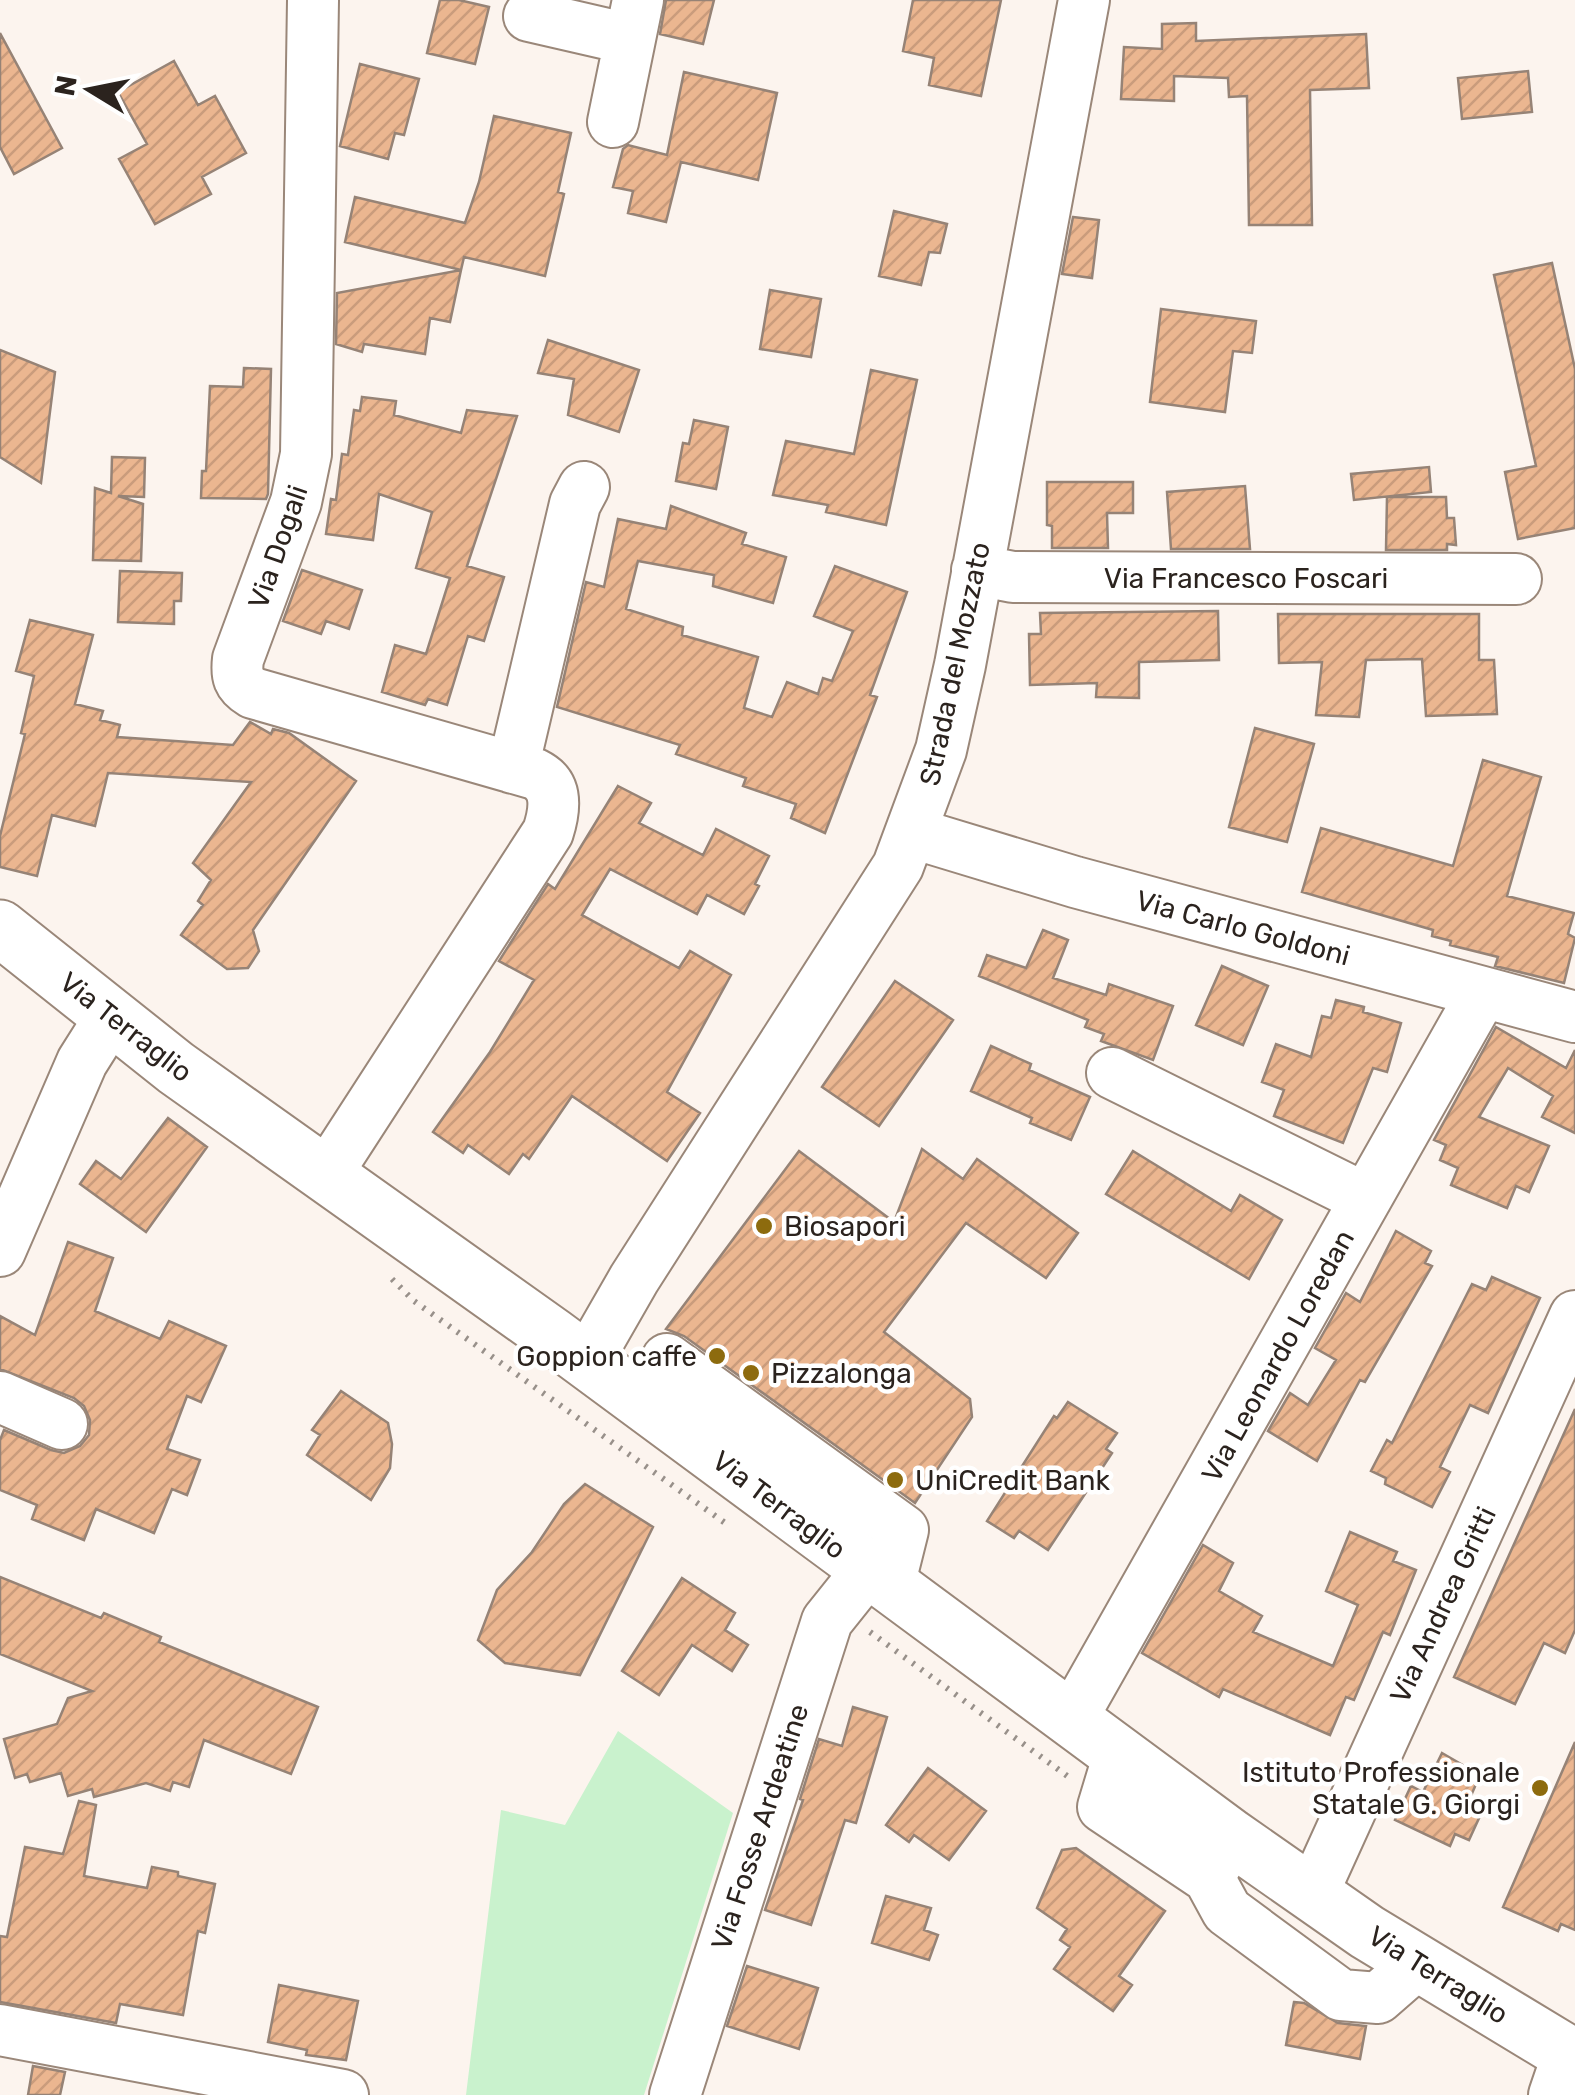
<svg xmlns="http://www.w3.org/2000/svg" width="1575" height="2095" font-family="Rubik,sans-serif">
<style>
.green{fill:#c9f2cd}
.building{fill:url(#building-hatch);stroke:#968376;stroke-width:2.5}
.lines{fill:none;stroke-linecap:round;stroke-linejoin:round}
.minor-casing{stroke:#9a8779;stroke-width:54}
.major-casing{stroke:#9a8779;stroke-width:59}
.path{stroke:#98908a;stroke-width:6;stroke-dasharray:2.5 8;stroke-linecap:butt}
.minor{stroke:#fff;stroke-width:50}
.major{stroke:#fff;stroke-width:55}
.poi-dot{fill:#8d6b0e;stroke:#fff;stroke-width:4}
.labels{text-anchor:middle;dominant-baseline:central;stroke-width:9;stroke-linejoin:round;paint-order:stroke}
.street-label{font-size:28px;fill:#2b231e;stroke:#fff}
.poi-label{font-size:28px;fill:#2b231e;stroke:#fff;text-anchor:start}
</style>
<defs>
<pattern id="building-hatch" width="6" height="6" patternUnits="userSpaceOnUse" patternTransform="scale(2.5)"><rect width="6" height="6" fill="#ebb690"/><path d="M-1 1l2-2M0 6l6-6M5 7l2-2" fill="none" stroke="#ca9c7c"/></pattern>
</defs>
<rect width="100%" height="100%" fill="#fcf4ee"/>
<path class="green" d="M618,1731L733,1813L644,2095H466L501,1810L565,1825Z"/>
<path class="building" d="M440,0H459L489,7L475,64L427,53Z
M666,0H714L703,44L660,34Z
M913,0H1001L981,96L929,85L934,58L903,51Z
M1196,23V41L1366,34L1369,88L1310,90L1312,225H1249L1247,96L1229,97L1228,78L1174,76V101L1121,99L1124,47L1162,49V24Z
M0,33L62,148L14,174L0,147Z
M174,61L198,105L215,96L246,153L202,177L211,194L155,224L119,159L147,144L118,92Z
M360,64L419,79L404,135L395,133L388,159L340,146Z
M1528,71L1532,112L1462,119L1458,78Z
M684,72L777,93L758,180L681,162L666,222L628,213L633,191L613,187L623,149L628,145L667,155Z
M494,116L571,133L558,192L564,194L545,276L464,257L461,270L345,242L355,197L465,223L479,182Z
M894,211L947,224L940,253L929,252L921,285L879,276Z
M1073,217L1099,220L1092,278L1062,274Z
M1552,263L1575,369V528L1518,539L1505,472L1536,466L1494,275Z
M461,270L450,322L430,318L425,354L364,344L362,352L336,344L337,293Z
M770,290L821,299L811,357L760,349Z
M1161,309L1256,321L1252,353L1233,351L1225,412L1150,402Z
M548,340L639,370L619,432L568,415L574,379L538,373Z
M0,350L55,372L41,483L0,457Z
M244,368L271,369L268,494L266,499L201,498L202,471H206L210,386L243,387Z
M871,370L917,380L886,525L826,512L828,505L773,495L786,441L854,454Z
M362,397L396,401L394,415L461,433L467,410L517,416L467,566L504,577L484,641L468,636L447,705L428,699L425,705L382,692L395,645L426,654L450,578L416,568L432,512L379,494L373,540L326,534L331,499L336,500L342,454L348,455L354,410L360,411Z
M694,420L728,427L716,489L676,481L683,443L689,444Z
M112,457L145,458L144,497L118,496L143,504L141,561L93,560L95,488L111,493Z
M1429,467L1431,492L1354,500L1351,474Z
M1047,482H1133V513H1107L1108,548H1052V526L1047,525Z
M1245,486L1250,549H1171L1167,492Z
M1387,497H1446L1447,518H1454L1456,545L1447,544V550H1386Z
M671,506L746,533L742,544L786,557L773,603L713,586L714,575L638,561L626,609L683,627L682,635L758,657L744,708L772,717L787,682L818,694L823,678L832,681L853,631L814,616L835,566L907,592L870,695L877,697L825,833L791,818L796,804L743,786L746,778L676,754L680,745L557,707L586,582L604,587L618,519L666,529Z
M302,570L362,590L349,629L326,621L321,634L283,621Z
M120,571L182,573L181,601H174V624L118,622Z
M1218,611L1219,660L1139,662V698L1096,697L1097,683L1030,685L1029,634H1041L1040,613Z
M1278,614H1479V660H1494L1497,714L1426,716L1422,659L1366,660L1359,717L1316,715L1322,662L1279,663Z
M30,620L93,635L75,704L103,711L100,720L120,725L117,737L233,745L250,722L271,734L273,729L289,733L356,781L253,930L259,951L248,968L227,969L181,935L203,905L198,901L211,880L193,863L251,782L108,773L95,826L52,815L37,876L0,867V836L25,734L21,733L34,676L16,671Z
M1255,728L1314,744L1287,842L1229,827Z
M1483,760L1541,777L1507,896L1574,913L1568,934L1575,938L1564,983L1495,966L1498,957L1450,945L1451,941L1432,936L1433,930L1302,892L1321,828L1453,866Z
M618,786L651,803L639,823L703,855L716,829L769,856L755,884L759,886L744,914L707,895L697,914L610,869L582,915L679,968L690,951L731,975L667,1092L700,1113L667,1161L572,1096L529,1159L523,1154L509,1174L468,1145L463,1153L433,1132L490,1052L534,980L499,961L548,884L555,889Z
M1043,930L1068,940L1053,978L1106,995L1109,984L1173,1006L1153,1060L1101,1041L1104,1034L1085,1027L1088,1020L979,976L987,955L1026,968Z
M1222,966L1268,986L1243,1045L1196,1025Z
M895,981L953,1020L879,1126L822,1087Z
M1336,1000L1364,1007L1363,1012L1401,1023L1387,1072L1373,1068L1343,1143L1274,1116L1284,1090L1262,1082L1276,1044L1311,1057L1322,1016L1331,1018Z
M1496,1027L1566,1068L1575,1050V1133L1542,1117L1553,1096L1508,1068L1479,1117L1549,1146L1529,1192L1516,1186L1507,1208L1451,1185L1458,1168L1440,1160L1446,1145L1434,1140Z
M991,1046L1031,1064L1029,1070L1090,1097L1071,1140L1030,1123L1032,1118L971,1091Z
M168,1118L207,1147L146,1232L80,1184L96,1161L121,1179Z
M922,1149L963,1179L977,1159L1078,1233L1046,1278L966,1223L884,1332L970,1399L972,1417L915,1503L684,1336L666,1329L799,1151L894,1222Z
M1133,1151L1231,1211L1240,1195L1282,1220L1249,1279L1106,1194Z
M1396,1231L1431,1251L1425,1263L1432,1266L1365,1382L1360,1380L1317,1461L1268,1431L1290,1393L1308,1405L1336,1360L1315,1348L1346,1293L1360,1302Z
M68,1242L113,1258L95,1311L160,1339L169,1321L226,1346L201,1402L187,1396L167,1449L200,1460L187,1495L172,1489L154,1533L96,1509L84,1540L32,1519L37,1505L0,1490V1440L4,1430L51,1450L64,1453L80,1446L89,1435L90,1420L84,1406L74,1398L0,1369V1316L35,1335Z
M1492,1277L1540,1298L1488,1413L1470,1405L1440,1467L1450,1472L1432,1507L1385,1484L1386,1478L1371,1471L1387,1440L1392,1443L1472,1284L1486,1290Z
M341,1391L388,1423L392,1444L390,1468L371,1500L307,1455L320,1435L312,1430Z
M1068,1402L1117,1433L1106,1449L1112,1453L1048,1550L1019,1531L1014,1538L987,1521L1054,1416L1057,1418Z
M1575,1409V1630L1565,1653L1544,1643L1515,1704L1454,1677Z
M585,1484L653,1527L580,1675L505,1663L478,1640L497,1590L532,1552L564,1504Z
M1350,1532L1397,1552L1393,1561L1416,1570L1390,1635L1383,1632L1354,1700L1346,1697L1330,1735L1223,1689L1219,1697L1142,1653L1203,1545L1233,1563L1219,1591L1262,1616L1253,1632L1333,1666L1358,1605L1326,1591Z
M0,1577L101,1618L104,1613L161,1637L159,1642L318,1707L291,1774L204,1740L189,1787L173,1782L170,1791L146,1783L94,1797L92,1789L68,1796L61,1773L30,1782L27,1774L15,1778L4,1739L57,1724L68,1698L92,1691L0,1654Z
M682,1578L735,1613L725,1630L748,1645L732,1671L692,1645L659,1695L622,1671Z
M853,1707L887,1717L856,1823L845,1820L811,1925L765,1910L803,1800L800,1799L819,1739L842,1746Z
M1575,1742V1930L1561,1924L1558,1931L1503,1907Z
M1442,1753L1480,1775L1470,1798L1485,1805L1469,1840L1455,1834L1450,1846L1395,1820L1411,1786L1423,1792Z
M928,1768L986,1811L949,1860L914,1835L909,1842L886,1825Z
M79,1801L96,1805L84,1876L147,1888L152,1867L178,1872V1876L215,1884L205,1933L198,1931L183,2015L120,2004L116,2023L0,2002V1936L7,1937L25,1847L63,1854Z
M1076,1848L1165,1911L1119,1976L1132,1985L1113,2011L1054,1969L1070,1947L1060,1940L1067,1929L1037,1908L1062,1850Z
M886,1896L931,1908L924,1930L938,1935L929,1960L872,1943Z
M747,1966L818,1988L799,2049L727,2026Z
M279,1985L358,2001L346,2060L306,2055L307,2050L268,2042Z
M1294,2002L1304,2003L1338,2023L1366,2026L1360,2059L1286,2045Z
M33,2066L65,2072L60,2095H28Z"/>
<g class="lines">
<defs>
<path id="minor" d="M313,0L306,454L296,502L238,659C236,676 238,684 253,693L535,774C559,786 555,810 548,832L326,1175
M529,16L629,39
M613,122L638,0
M977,570L1013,577L1516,579
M513,768L575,504L584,487
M913,833L1075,882L1575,1017
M1112,1073L1366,1199
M0,1251L82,1062L111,1016
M667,1359L903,1530L889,1586
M587,1361L634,1279L898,866L941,750L960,665L1084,0
M0,1397L62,1424
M1071,1720L1483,992
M1119,1754L1103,1807L1209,1878
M1231,1837L1209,1878L1227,1911L1341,1995L1378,1998L1417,1964
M1312,1895L1575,1316
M0,2030L343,2095
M675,2095L827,1621L867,1571
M1554,2095L1568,2054"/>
<path id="major" d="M0,928L176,1068L553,1336L1231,1837L1367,1932L1575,2058"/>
</defs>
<use href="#minor" class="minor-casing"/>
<use href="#major" class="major-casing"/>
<path class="path" d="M392,1279L414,1301L728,1525
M870,1632L1070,1778"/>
<use href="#minor" class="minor"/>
<use href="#major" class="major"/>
</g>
<g class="poi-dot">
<circle cx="764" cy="1226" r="10"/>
<circle cx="717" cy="1356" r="10"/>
<circle cx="751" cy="1373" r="10"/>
<circle cx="895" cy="1480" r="10"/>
<circle cx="1540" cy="1788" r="10"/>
</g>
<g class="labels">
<g class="street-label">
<text transform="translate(278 547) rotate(-71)">Via Dogali</text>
<text x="1246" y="578">Via Francesco Foscari</text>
<text transform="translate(955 664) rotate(-78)">Strada del Mozzato</text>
<text transform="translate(1243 928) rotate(15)">Via Carlo Goldoni</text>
<text transform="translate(126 1027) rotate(38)">Via Terraglio</text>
<text transform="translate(1278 1356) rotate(-61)">Via Leonardo Loredan</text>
<text transform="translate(779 1505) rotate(37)">Via Terraglio</text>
<text transform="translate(1443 1605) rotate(-65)">Via Andrea Gritti</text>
<text transform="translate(760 1827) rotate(-72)">Via Fosse Ardeatine</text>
<text transform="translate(1438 1975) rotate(32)">Via Terraglio</text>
</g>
<g class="poi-label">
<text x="784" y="1226">Biosapori</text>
<text x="697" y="1356" text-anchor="end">Goppion caffe</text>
<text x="771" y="1373">Pizzalonga</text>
<text x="915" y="1480">UniCredit Bank</text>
<text x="1520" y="1772" text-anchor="end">Istituto Professionale<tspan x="1520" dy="32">Statale G. Giorgi</tspan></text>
</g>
</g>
<g transform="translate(90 90) rotate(280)" stroke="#ffffff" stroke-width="8" paint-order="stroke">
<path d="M0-8L18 38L0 25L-18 38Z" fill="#2b231e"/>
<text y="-15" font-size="28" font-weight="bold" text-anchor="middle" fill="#2b231e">N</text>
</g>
</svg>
